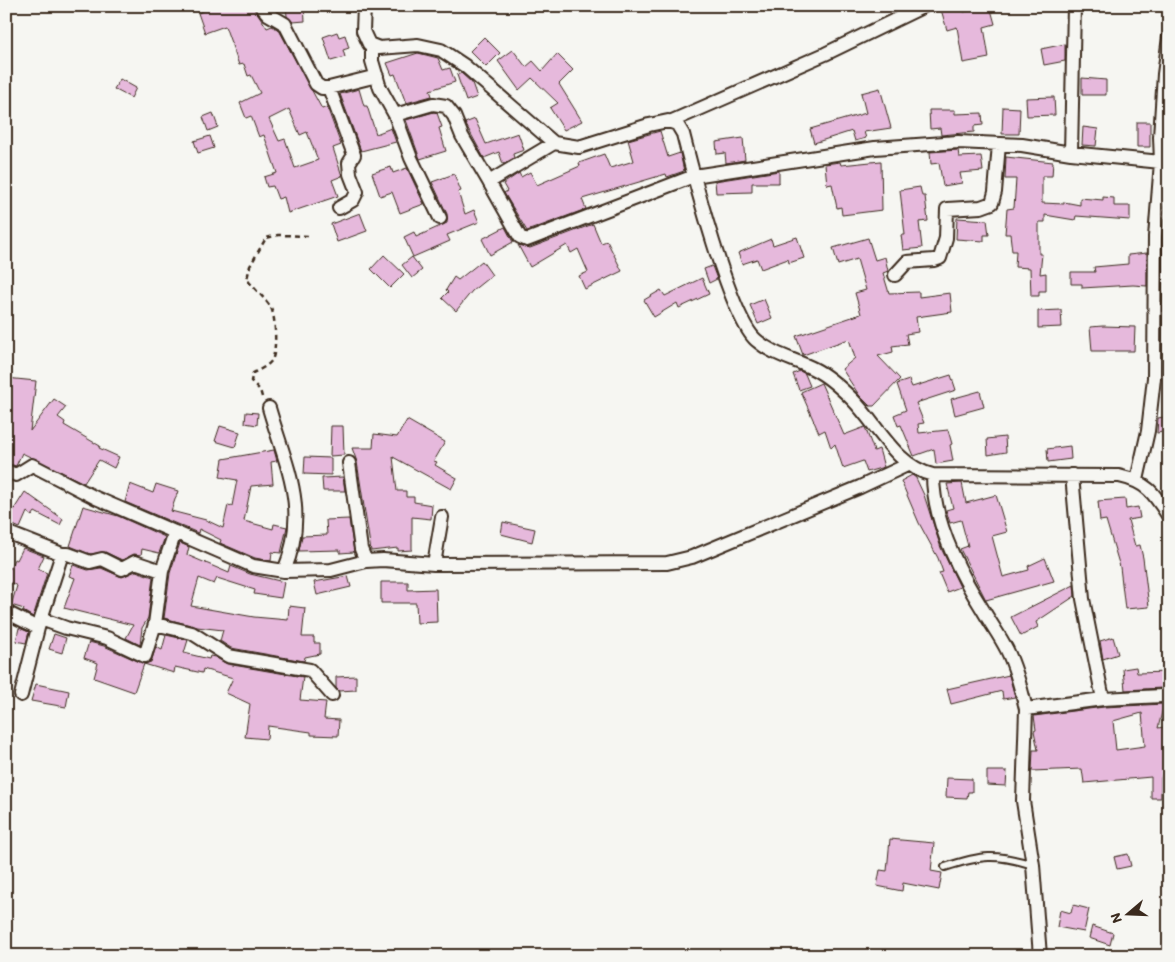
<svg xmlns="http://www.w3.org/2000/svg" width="1175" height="962" font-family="Itim,sans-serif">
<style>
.building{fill:#e6b9dc;stroke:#3b2a1e;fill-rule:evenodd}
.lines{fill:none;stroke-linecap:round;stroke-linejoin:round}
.lane-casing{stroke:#3b2a1e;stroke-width:10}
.street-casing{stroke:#3b2a1e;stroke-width:16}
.path{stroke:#3b2a1e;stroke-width:2.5;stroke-dasharray:5 4;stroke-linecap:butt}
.lane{stroke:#f6f6f2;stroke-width:6}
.street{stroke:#f6f6f2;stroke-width:12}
</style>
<rect width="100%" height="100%" fill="#f6f6f2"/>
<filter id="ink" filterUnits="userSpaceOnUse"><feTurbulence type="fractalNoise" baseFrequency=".02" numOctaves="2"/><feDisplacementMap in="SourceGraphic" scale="10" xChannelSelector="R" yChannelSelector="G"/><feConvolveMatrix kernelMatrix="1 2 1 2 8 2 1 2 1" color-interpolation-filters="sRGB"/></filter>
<g filter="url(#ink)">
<path class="building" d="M215,6H253L267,28L272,26L279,30L322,109L327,107L341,145L333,148L342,176L332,180L338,196L288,213L284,197L278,199L273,186L267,187L264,177L277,173L264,135L259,137L251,116L246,118L240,103L260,93L251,75L248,76L244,64L239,65L225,26L205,33L198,13ZM289,109L300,135L307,132L318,160L295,168L285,139L279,141L269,119Z
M286,6H304L305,21L293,22L287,16Z
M940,6H962L964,12L990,6L995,24L984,27L989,58L963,63L957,27L947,30Z
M337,32L339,37L345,35L349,48L343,50L345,57L331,61L323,37Z
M484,37L500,53L486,67L470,51Z
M1065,44V61L1044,65L1041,49Z
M513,50L526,67L533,61L542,71L557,54L573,70L559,84L582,121L564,130L550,108L558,103L532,78L519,90L498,61Z
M418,53L438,58L443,70L450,68L455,82L430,90L432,96L406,103L395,74L392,75L387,63Z
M461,73L472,83L477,97L466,101L457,75Z
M1082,78L1106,80V95H1082Z
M120,79L136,88L131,98L114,89Z
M880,88L891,128L864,132L866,138L855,141L852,131L814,143L810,129L866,113L861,93Z
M359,89L364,106H367L376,134L391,128L396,142L361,151L340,94Z
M1054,97L1055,115L1027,116L1026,98Z
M1003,107L1020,108L1019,134H1002Z
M929,110H955V114L982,113L983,125L974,126V132L941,135L940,128L930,129Z
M434,112L437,113L442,127L439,128L446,151L420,159L406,120Z
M213,113L218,127L208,131L203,117Z
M475,119L486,144L518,133L524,150L513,154L514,158L503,164L499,152L484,158L465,123Z
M1137,122H1150V147H1137Z
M1083,127L1098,129L1096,146L1082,145Z
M660,131L668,157L680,153L684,171L667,177L666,174L582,199L586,209L527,231L504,193L507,191L503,184L519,173L521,177L530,172L537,185L580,166L579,163L604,154L610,168L634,161L628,140Z
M210,136L214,148L198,153L194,141Z
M743,138L745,160L726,163L725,153L717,154L716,142Z
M958,150L959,157L981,156L983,171L960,173L962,183L943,186L939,163L931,164L930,152Z
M1006,157L1053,162L1052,176H1042V203L1064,204V202L1080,205V198L1103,200V197L1114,198V206H1130V220L1076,216L1075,220L1045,215V222H1039V254H1042L1040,274L1046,273V291H1039V296H1031L1030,268L1015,267L1016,251H1012L1010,234H1005L1007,209L1014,208L1016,179H1005Z
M881,161L882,210L842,215L841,207L837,208L832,184L827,185L825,164L840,162L841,165Z
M391,167L393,173L407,168L424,204L400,213L392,192L380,196L372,173Z
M779,171V183H752V192L716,193L715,181Z
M454,174L461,191L458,192L465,214L474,210L479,222L447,235L450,241L413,257L404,237L414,232L416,237L447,223V214L432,182Z
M920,187L922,196H925L928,221L919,222L922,248L903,250L901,235H905L900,190Z
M360,213L367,231L337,242L331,224Z
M957,218L987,220L989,235H984V241L956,239Z
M593,224L601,243L607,241L622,271L585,289L579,276L588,272L578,249L571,253L567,245L530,267L518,245L530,248Z
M505,227L513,242L490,255L482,239Z
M797,237L804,258L789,263L788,259L761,269L757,259L742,264L738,253L771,239L773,245Z
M868,238L875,260L885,257L888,271L883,273L889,293L919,292V297L950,293L952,312L916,317L918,332L906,334L908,344L892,346L893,352L878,356L900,379L874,406H870L859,395L842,369L855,358L849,339L803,355L796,336L861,314L855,293L866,290L857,259L838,265L833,248Z
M1147,253V286L1133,285L1082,288V284H1071V272H1095L1094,267L1128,264V255Z
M384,255L404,274L390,288L371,269Z
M412,257L422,270L412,278L402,265Z
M482,261L492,275L472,291L456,311L442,298L448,292L446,290L454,277L458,280Z
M712,266L717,279L709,283L704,269Z
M702,278L709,294L679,308L677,303L654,317L644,300L661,290L665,296Z
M764,299L772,318L758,324L750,305Z
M1061,310L1062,327L1038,328V311Z
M1103,326L1135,327L1134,351H1092L1090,327Z
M800,371L805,374L810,386L799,390L793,374Z
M951,375L956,390L916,403L924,423L918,424L919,433L948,430L952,444L950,445L953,461L936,464L934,449L914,456L901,425L898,426L894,415L906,410L897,384L909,380L912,387Z
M6,378L36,381L30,431L54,399L66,407L58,417L65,422L64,425L100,446L99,448L119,457L114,468L99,460L84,483L22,453L16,466L6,463Z
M821,383L844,435L865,427L874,451L879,449L884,467L867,472L863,461L843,468L835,444L831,448L825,430L819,433L801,392Z
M980,391L984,407L955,415L951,399Z
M246,412L258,413L257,425L245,423Z
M1169,416V431L1157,433L1158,418Z
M407,420L445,442L434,461L437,462L435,465L457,478L451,489L393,457L397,491H406V497H414V502L432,505L431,519L412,517V550L398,551V548L371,551L357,462L352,448H373L374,434L397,437Z
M220,426L240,432L235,447L215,441Z
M331,426H343L344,455L330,456Z
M1005,437L1006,452L988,455L987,439Z
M1070,446L1071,459L1048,462L1047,449Z
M274,450L277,461L271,462L273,484L251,486L244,521L273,529L274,524L287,527L281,553L272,552L271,561L255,558L220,543L221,540L199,529L198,533L125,502L130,484L153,493L156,484L178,491L171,511L206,520L223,528L228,505L232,506L237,480L220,477L223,459Z
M305,457L331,458V475L304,474Z
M912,475L916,478L924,495L941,548L960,587L947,592L939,573L943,572L938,558L919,523L901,481Z
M343,477L345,491H323L322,478Z
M962,483L966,503L996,495L1007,532L992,536L1003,577L1029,570L1028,566L1045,558L1054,581L986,600L960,549L968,546L961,520L950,523L946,510L953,508L947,484Z
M25,492L63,519L60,525L35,512L32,516L27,512L20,528L6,522Z
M1125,499L1126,509L1138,507L1140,518L1128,520L1135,546L1140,545L1143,558L1149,607L1125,609L1120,567L1106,520L1100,521L1098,501Z
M83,506L118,516L165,537L159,553L142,549L141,555L134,554L122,560L105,552L90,554L70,546Z
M349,519L354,552L340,553V550L299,551L302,536L327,535L326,520Z
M503,522L535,529L532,542L501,534Z
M180,543L189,547L187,555L229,573L231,566L250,574L284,582L281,598L254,594L255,590L217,578L214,584L199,578L191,606L254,617L288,620L289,606L305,608L302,637H314V643H320V654L305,657L304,661L231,648L220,641L223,630L197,627L164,618L170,573Z
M23,548L44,556L38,569L47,573L33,617L23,611L24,609L11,605L17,586L6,580V567L10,569L14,559L17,560Z
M73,565L88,570L101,568L122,577L136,571L153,577L148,618L142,628L140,645L126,638L133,625L64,608L75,578L69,576Z
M348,576L351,587L317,595L314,582Z
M381,582H408V590L436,589L437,622L417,623L416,603H381Z
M1074,585L1075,596L1036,622L1038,627L1021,636L1011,617Z
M19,628L29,632L26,643L16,641Z
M54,634L66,638L62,653L49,649Z
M166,635L188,640L184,653L209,659L210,656L215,657L227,664L303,677L300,700L326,702L324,719L339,720L338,736L311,735V732L268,726L267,739L245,737L250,704L226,693L233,678L203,669L202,673L175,667L174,673L144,664L151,662L156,647L162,650Z
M1113,637L1118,654L1103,659L1100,641Z
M89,642L104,646L144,664L134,692L94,678L98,663L84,658Z
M1136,667L1137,673L1168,672V690L1162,688L1125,690L1123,669Z
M1009,675L1015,697L1003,699L1002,691L951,704L947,689Z
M356,676V690L339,691L336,688V677Z
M36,684L69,691L66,707L31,701Z
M1164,704L1158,728L1164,727L1167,764V772H1163L1161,778V798H1151V777L1084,783L1082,769L1032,771L1033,750H1038L1034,731L1036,730L1034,716L1104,707ZM1142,713L1145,746L1116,750L1113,721Z
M987,771H1007L1006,786L987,785Z
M947,778L972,779V792H968L967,798L946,797Z
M890,839L934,843L931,871L942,873L939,890L903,883L902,891L877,886L880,870L887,871Z
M1128,854L1131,866L1117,869L1114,857Z
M1073,905L1089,909L1084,932L1057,927L1060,910L1071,913Z
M1092,926L1113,933L1110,945L1089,938Z"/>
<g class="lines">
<defs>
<path id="lane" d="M945,867C982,855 995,853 1033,865"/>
<path id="street" d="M261,6L268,14L285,24L316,84L322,88H329L377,76
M364,6L363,31L369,44L379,48L418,45L441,50L465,66L554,143L579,147L649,125L668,121L677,124L683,134C693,174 730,317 756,340C773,355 794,359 814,369C828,376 841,388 852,399C878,425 896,467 933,475L1119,476C1147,482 1154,493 1169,517
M372,46V61L380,88L395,115L411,158L440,218
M329,88L354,155L349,163L350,174L357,192L353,200L339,208
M395,115L433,104L446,106L454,116L462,136L489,182L554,143
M672,121L825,54L924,6
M1071,153L1074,6
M489,182L520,237L527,240L694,176L875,148L958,142L1022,145L1071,153L1161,162
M895,275L907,262L934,260L940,258L946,238L947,209L981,207L992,203L995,192L999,144
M269,408C286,467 310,509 284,571
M349,463L361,549L366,561
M6,471L16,475L32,465L96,498L253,566L284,571L331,570L366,561L383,560L434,564L667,563L692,557L860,487L907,465
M933,475C933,520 959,572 983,610C991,624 1000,636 1007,650C1016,668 1021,688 1026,709L1023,801L1033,865L1040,956
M1072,475L1083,599L1103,699
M1137,480L1148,431L1154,378L1155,237L1161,162L1160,137L1164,74L1169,37
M6,532L62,554H68L90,562L102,559L122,569L135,562L162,571
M434,564L442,517
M6,612L38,628
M41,619L66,628L107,638L145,656L155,624L162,571L175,532
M155,624L192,633L228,656L310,670L332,695
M21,695L38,628L62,554
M1026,709L1103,699L1162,696"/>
</defs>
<use href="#lane" class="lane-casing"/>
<use href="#street" class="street-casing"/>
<path class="path" d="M262,397L260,390L251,381L253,373C259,370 268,366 272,360C277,351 276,314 270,306C263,296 254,289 247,279L250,266L266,238L278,235L311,236"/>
<use href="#lane" class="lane"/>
<use href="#street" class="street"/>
</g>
</g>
<rect width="1175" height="962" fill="none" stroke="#f6f6f2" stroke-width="25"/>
<rect x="12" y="12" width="1150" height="937" fill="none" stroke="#3b2a1e" stroke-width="2" filter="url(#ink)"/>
<g transform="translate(1128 914) rotate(251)" stroke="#f6f6f2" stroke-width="4" paint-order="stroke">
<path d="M0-4L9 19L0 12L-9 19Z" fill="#3b2a1e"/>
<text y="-8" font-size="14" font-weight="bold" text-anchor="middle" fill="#3b2a1e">N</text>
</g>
</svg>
